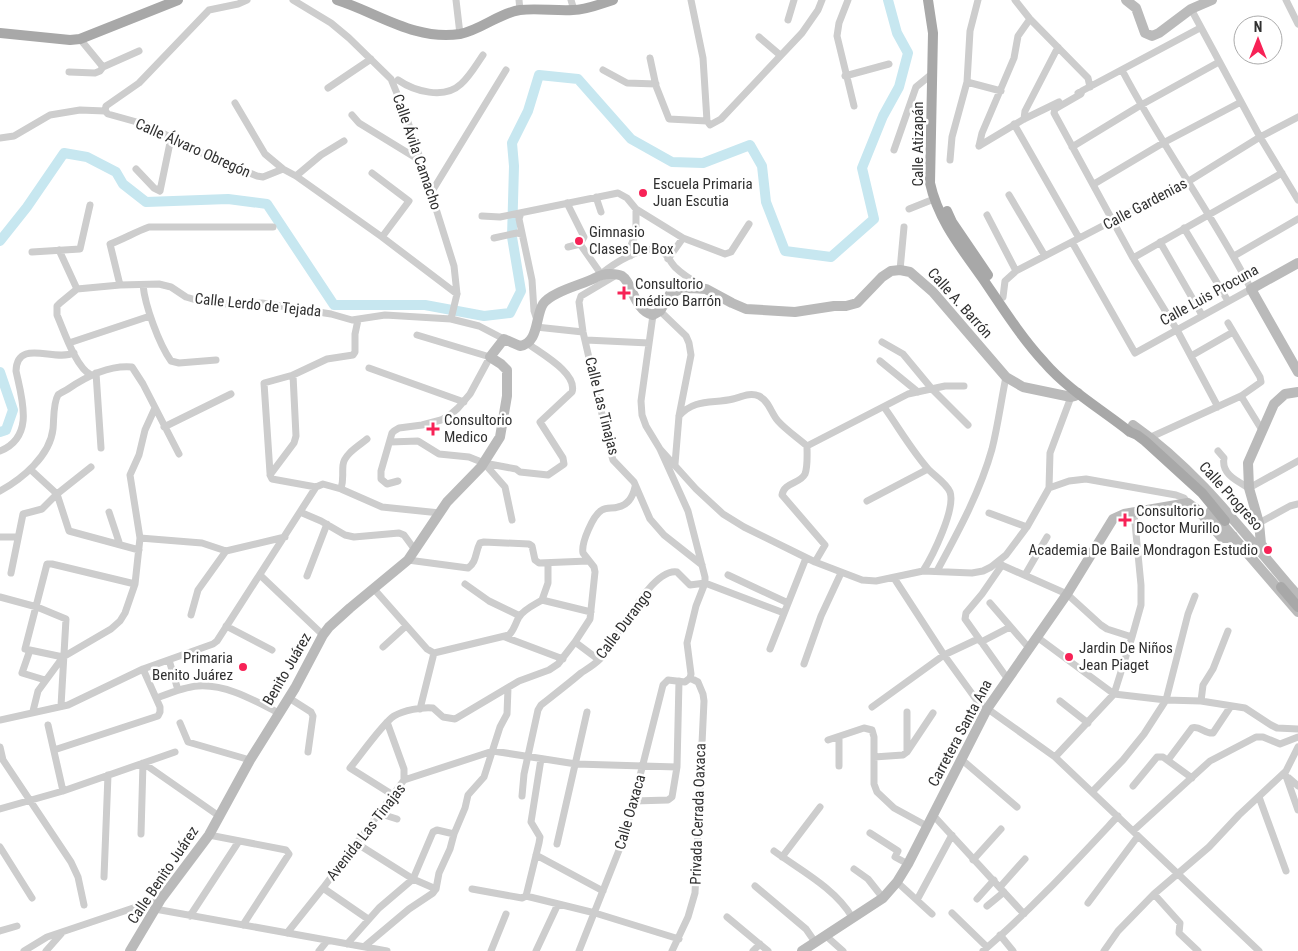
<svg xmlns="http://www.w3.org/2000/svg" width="1298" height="951" font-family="'Roboto Condensed',sans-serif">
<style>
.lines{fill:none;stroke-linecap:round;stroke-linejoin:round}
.river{stroke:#c7e7f0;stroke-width:10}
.street{stroke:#cdcdcd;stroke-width:7}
.secondary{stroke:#bababa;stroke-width:10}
.primary{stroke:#a8a8a8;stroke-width:10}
.poi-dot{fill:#f72256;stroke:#fff;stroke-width:2}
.labels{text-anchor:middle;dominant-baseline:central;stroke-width:5;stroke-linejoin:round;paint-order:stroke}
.street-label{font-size:15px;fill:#303030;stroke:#fff}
.poi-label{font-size:15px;fill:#303030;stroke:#fff;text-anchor:start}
</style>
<rect width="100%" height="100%" fill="#fff"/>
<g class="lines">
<path class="river" d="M0,241L27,207L64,153L87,157L116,172L123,184L146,202L228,199L267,204L334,305H425L484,316L510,313L521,291L512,237L514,166L512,143L528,111L539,75L578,79L631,139L672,162L703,163L750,145L762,166L766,202L785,251L831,257L874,219L862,168L883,116L899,87L908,53L897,33L888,0
M0,372L13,410L6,430L0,432"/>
<path class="street" d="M293,0L331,23L349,38L391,79L405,113L421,161L454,266L457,294L451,319
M456,0L460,34
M519,0L520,10
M571,0L574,10
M691,0L703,58L707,121L710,125L721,119L802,33L818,10L822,0
M848,0L839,23L837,36L854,106
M1015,0L1030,19L1088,78L1090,87
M1286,0L1298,24
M1191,9L1260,137L1298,200
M788,20L794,0
M759,37L780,55
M80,39L103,67
M650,58L656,86L669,119L707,121
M603,70L627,83L656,84
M69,72L95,73L100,71L103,67L139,51
M845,76L889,64
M398,80C414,91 444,100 461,84C470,76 476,65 483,55
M967,82L1001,91
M328,88L371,59
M1082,91L1081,94L1055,109L1054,113L1133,258L1177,330L1218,407
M1078,93L1200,28
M235,103L265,154L283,169L296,176L382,237L457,294
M105,111L106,106L139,83L209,10L238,4L247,0
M352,115L359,123L421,161
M1024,119L1025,111L1058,47
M1014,124L1079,238
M0,138L14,136L50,115L80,110L105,111L108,114L144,124L210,157L257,176L263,177L283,169
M979,146L1024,119L1059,102
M979,146L982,133L1014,58L1018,36L1030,19
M1072,147L1141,105L1219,62
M894,150L916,87L933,73
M950,160L952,137L967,82L970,31L978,0
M136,169L154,188L160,191L171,138
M372,173L409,201L382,237
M296,176L321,155L344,141
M1094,184L1163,143L1241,102
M431,193L506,70
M1009,195L1045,256
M596,197L601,212
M567,203L584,237L580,244
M909,209L934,199
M521,213L519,219L532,280L534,311L537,320
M987,215L1016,271
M482,216L500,217L618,193L627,198L636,209L683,238L725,254L731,252L749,224
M1184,228L1228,301
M494,238L517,233L522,234
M1072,242L1135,353L1251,289C1212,213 1161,145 1122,70
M1160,242L1202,315
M580,244L601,274C613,264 645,243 661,251C668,254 670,263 676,268C684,276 695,282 705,288
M568,247L580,244
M59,250L77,289
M32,252L80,249L90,205
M630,256V248L636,233V209
M1234,256L1298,219
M1133,258L1282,173
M668,259L683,238
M900,270L904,227
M618,274L581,296L579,302L583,332L611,453L613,460L634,482L650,519L664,535L702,565
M120,285L110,244C124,239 135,232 149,227H273
M143,285C145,306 159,344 171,361L179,363L216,360
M1003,297L1005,281L1016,271L1189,181L1260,137L1298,117
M660,311L686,336L689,343L691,355L679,416L675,464
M653,315L641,401L642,415L646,426L660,449L688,511L705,577V583L696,606L687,643L691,674L690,678
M536,327L583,332
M586,340L649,343
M882,342L903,354L932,389L968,425
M69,343L150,316
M1191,356L1233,332
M880,361L918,392
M369,368L464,402
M96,373L101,448
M91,375C76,368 64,331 57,315V306L60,303L77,289L120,285L159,284L171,287L186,297L196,300L235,305L262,303L331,314L352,320L385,315L451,319L479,326L504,339
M293,375L296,436L294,443L270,475L272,479L316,487
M1241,396L1262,430
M884,407C899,428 912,451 929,470C936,477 946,483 950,492C956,509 932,557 923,571
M679,416C695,398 713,404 733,399C741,397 750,392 759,396C769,401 771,413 778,421C786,430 798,438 807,446
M164,427L231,394
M1151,437L1241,396L1261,382L1260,377L1228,323
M390,442L418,441L439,454L469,457L484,463L505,487L512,520
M807,446L908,394L945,386H964
M807,446C807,454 808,466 805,474C800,484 784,482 782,495L825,545L815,562
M660,449L696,489L723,514L744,527L815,562L862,580L876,581L923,571L972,573L983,571L991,567L1006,555L1027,527L1049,488L1069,481L1086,479L1176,495L1184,498L1188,503
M0,451C35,437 22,399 16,371C17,338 54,362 74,353
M1218,451L1224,458C1221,474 1237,481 1249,488L1298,461
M484,463L516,469L520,472L548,475L564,464L563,458L540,422L572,392C578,373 540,353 527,343
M31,470L57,494L69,531L139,550
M270,473L264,383L293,375L327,359L353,355L355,352V334L358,320
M398,481L387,484L381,479V471L392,433L394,431L399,428L422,425L441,420L450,415L458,408L470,394L490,357L417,335
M316,487L323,484L341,489C344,478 342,475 343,465C344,454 360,445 367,439
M1049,488L1050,453L1071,397
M341,489L382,507L440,513
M0,491C22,479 50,456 53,429C54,420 53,403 58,395C60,393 65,391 68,389C87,376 109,365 132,367L143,384L179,454
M867,501L928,469
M109,512L120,545
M300,512L321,521L345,535L354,537L399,533L404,535L415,550
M989,513L1027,527
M1259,523L1290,506L1298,504
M0,537H18
M140,538L202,543L226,551L285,537
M408,560L468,568C477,562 475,552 480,543L484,542L529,544L532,546L535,560L539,563L588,561
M997,563L1067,594L1101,625L1107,629L1132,637
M1002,565L982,594L966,613L965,619L1007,678
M937,571C958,532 980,492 992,449C998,425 1001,401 1006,377
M11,573L23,514L42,509L57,494L91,467
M260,575L323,635
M728,575L788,603
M1025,575L1047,537
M307,576L327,524
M894,578L944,655L978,702L1055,757L1259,951
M465,584L489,601L520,616
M374,589L427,649L434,653L509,635C514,630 515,624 519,617C524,609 534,605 542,600L591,612
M0,597L37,607L66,619L61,706
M542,600L548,583V563
M990,603L1029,648
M191,615L198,590L226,551
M226,626L272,650
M505,637L563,659
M1037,637L1114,694L1166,700L1201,701L1245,708L1271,725L1277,728L1298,729
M575,642L599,660
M981,642L1010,627
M383,647L406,626
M770,649L806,558
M30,650L22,673L45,680
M63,657L25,649L47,564H52L135,584
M169,660L178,690
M804,664L821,616L841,573
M157,698C170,693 184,687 198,686C227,684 255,701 279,713
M289,698L311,712L313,716L308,752
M1060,701L1088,723
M1201,701L1203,685L1213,669L1228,631
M872,707L944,655L978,639
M420,709L434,653
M33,711L38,691L63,657L111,629L120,621L125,613L135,584L140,538L130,475L139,455L145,430L155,408
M907,712V751
M0,720L68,705L143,669L213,644L217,641L316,487
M387,722L404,769V780
M180,723L188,742L250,760
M48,725L63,791
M839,737V766
M828,740L864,728L872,730L874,737V784L877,792L894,808L927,826
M0,747L3,760L71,862L78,877L84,905
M54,750L158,716L160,712V707L143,669
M874,757L903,755L907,752L933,713
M1055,757L1114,694L1132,637L1141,605V585L1134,513
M961,759L1017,807
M1168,760L1192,728C1199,725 1205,734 1213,733L1231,706
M1286,776L1298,810
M1289,778L1298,786
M1133,786L1157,757H1163L1192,778
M1093,791L1123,760L1144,734L1166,700L1188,614L1195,596
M393,795L350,768C360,756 383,723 394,716C404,710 422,707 433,708L443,717L455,719L519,681L549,670L558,664L575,642L590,619L595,572L594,567L583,553C581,543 593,515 602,510C607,507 613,509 618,507C628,505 633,496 635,487
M522,796L524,774L538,710L541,705C555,694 568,684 581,673C587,669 594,665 600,659C617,641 650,568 677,572L690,585L705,583L784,613
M1259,797L1286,871
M634,801L668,800L672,797L677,767L679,681
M0,809L63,791L175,752
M378,813L397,819
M933,815L1024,914
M1133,831L1210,761L1256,737H1263L1280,744L1298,737
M870,833L898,851L895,857L908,864
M141,834L143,763L219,816
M209,835L286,850L289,854L243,925
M356,843L413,879L436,889
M557,844L587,712
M0,847L32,898
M774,851C800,870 835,888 852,917
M536,855L603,891
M782,857L820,807
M973,860L1001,829
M854,869L868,879L883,898
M104,877L108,775
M897,882L932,914
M755,886L806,929L815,942
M1000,887L1025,859
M323,888L368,919
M472,889L522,898L526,896L595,913L679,939
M1154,894L1180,923L1179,933L1198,951
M526,896L539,843L540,837L531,822L541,759
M977,899L994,880
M917,900L952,835
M1088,903L1138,836
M987,906L1004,892
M155,909L387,951
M952,913L987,947
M190,916L239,841
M727,917L768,951
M0,931L17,926
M287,933L323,888L404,780L493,751L576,764L677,767
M825,935L843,951
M1000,935L1013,951
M347,944L379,908L413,879L433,832L437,830L454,834
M365,946L409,909L433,893L436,889L439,873L450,849L454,834L465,808L468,795L484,777L500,727L507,714L508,688
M24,951L47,937L160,899
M46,951L61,934
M319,951L327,941
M491,951L506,914
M536,951L558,904
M579,951L625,835L663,685L668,680L685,682L690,678
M672,951L688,917L695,893L704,701L703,694L698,682L690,678
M753,951L760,944
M983,951C1031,910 1075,862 1118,816
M1104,951L1118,931L1154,894L1209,847L1239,815L1286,771L1298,747"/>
<path class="secondary" d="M1126,0L1136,8L1145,33L1152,36L1159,33L1191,9L1212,0
M1298,263L1251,289L1298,372
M1133,425C1199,471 1246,536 1298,596
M1211,511L1298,612
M1266,551L1261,544L1259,523L1249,488L1248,463L1274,404L1285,394L1298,392
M130,951L161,899L209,835L250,760L295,688L323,635L329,627L350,608L408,560L447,502L481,467L500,437L507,396V370L501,364L490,357L504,339L520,346C539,343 535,317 543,304C551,292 581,285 595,278C600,275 603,274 610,274C613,274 618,274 622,276C632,282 634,311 653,315L660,311L670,294L681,289L691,288L706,289L732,303L746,309L795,312L834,306H846L857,303L882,277L891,271L900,270L910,272L933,292L1006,377L1023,387L1071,397L1075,396L1078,393
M802,951L883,898L897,882L908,864L987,709L1067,594L1113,519L1124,514L1188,503L1199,511L1222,538H1228L1233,536"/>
<path class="primary" d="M337,0C378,13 415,41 460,34C481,30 499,13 520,10C537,8 556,11 573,10C587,10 600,4 613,0
M928,0L933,33L930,183C938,220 962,249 983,279C1002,307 1021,337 1044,362C1068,390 1101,409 1130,432L1137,435L1145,441L1202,493L1225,521
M0,33L70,40L80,39L178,0
M947,211L952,222L988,275
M1281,587L1298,607"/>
</g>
<g class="poi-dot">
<circle cx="643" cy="193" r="5"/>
<circle cx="579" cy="241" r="5"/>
<path d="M621.5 285.5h5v5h5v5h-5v5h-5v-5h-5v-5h5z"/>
<path d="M430.5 421.5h5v5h5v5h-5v5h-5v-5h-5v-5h5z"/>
<path d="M1122.5 512.5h5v5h5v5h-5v5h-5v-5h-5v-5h5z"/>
<circle cx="1268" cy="550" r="5"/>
<circle cx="1069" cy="657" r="5"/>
<circle cx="243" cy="667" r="5"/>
</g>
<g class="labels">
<g class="street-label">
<text transform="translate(918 144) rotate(-90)">Calle Atizapán</text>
<text transform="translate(193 148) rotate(24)">Calle Álvaro Obregón</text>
<text transform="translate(417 152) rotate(71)">Calle Ávila Camacho</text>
<text transform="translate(1145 204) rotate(-28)">Calle Gardenias</text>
<text transform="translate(1209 295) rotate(-29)">Calle Luis Procuna</text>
<text transform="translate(960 303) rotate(48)">Calle A. Barrón</text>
<text transform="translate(258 305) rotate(6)">Calle Lerdo de Tejada</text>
<text transform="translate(602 406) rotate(76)">Calle Las Tinajas</text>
<text transform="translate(1231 496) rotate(48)">Calle Progreso</text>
<text transform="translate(624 624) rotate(-53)">Calle Durango</text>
<text transform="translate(287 669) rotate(-60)">Benito Juárez</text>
<text transform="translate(960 733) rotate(-62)">Carretera Santa Ana</text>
<text transform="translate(630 812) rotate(-74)">Calle Oaxaca</text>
<text transform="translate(698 814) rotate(-88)">Privada Cerrada Oaxaca</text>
<text transform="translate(366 832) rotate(-52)">Avenida Las Tinajas</text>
<text transform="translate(163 875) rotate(-56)">Calle Benito Juárez</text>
</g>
<g class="poi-label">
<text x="653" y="184">Escuela Primaria<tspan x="653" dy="17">Juan Escutia</tspan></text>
<text x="589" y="232">Gimnasio<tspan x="589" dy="17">Clases De Box</tspan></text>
<text x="635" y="284">Consultorio<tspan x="635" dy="17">médico Barrón</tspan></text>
<text x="444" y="420">Consultorio<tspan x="444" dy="17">Medico</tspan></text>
<text x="1136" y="511">Consultorio<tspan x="1136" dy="17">Doctor Murillo</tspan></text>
<text x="1258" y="550" text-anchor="end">Academia De Baile Mondragon Estudio</text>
<text x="1079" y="648">Jardin De Niños<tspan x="1079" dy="17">Jean Piaget</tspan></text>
<text x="233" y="658" text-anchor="end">Primaria<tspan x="233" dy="17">Benito Juárez</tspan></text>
</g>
</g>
<g transform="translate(1258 40)"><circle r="24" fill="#ffffff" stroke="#acacac"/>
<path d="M0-4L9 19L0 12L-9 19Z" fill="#f72256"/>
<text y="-8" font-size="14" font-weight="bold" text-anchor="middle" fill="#303030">N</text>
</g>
</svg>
